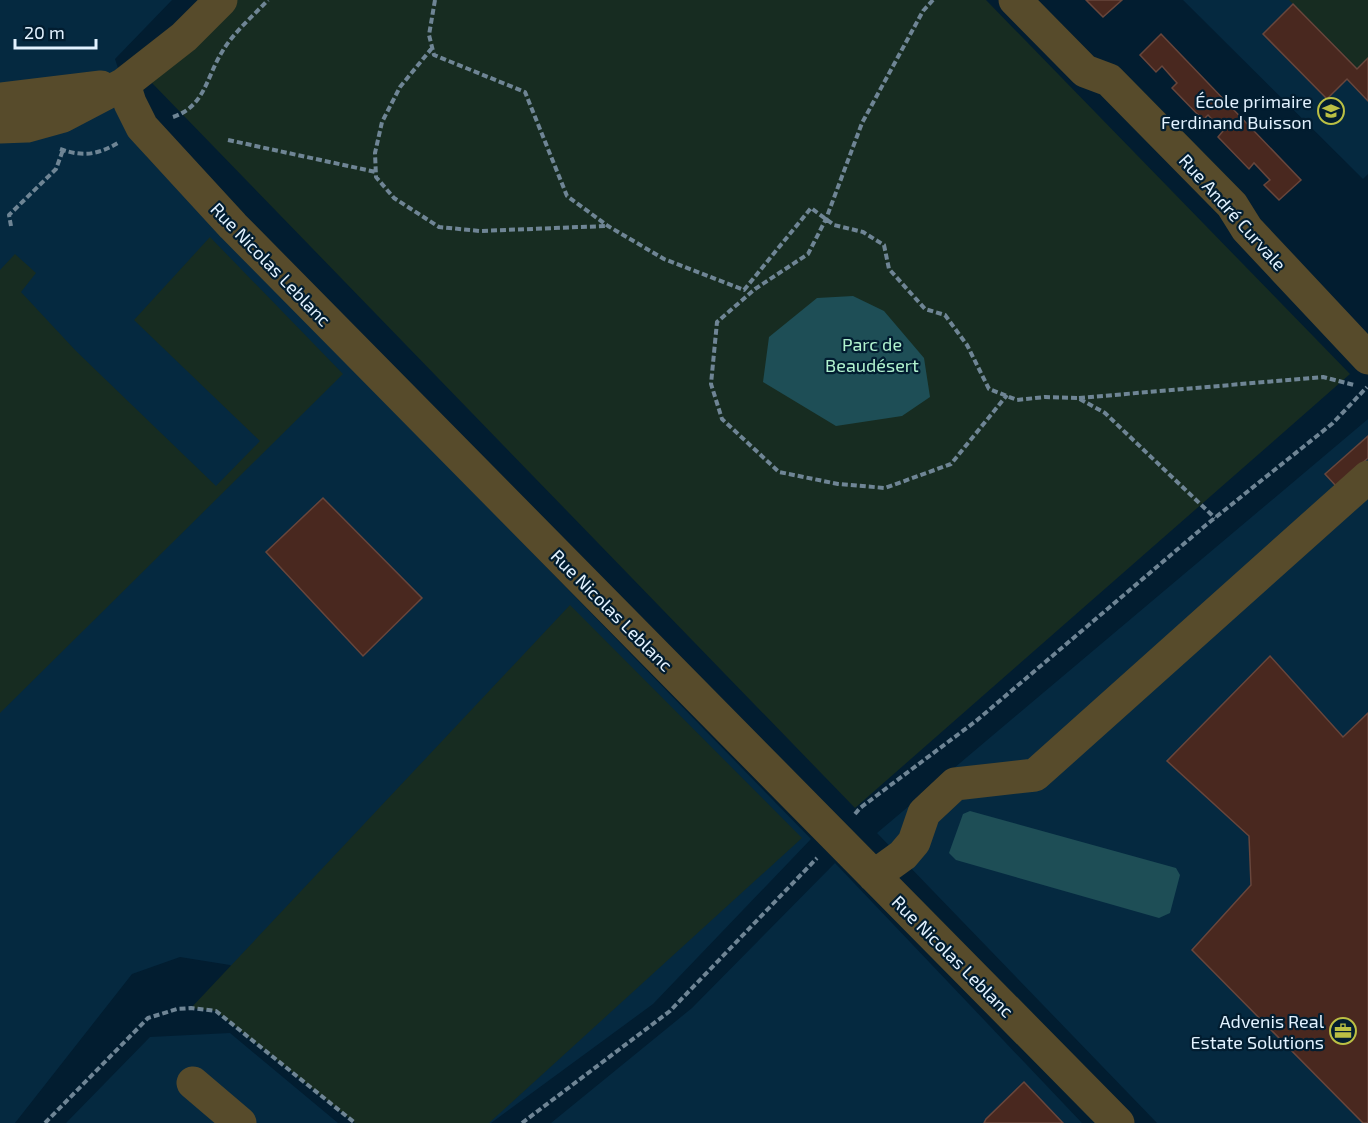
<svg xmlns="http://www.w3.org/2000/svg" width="1368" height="1123" font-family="'Exo 2',sans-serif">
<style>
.built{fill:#052940}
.green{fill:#172c21}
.water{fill:#1e4e56}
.building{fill:#49281f;stroke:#68463c;stroke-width:1.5}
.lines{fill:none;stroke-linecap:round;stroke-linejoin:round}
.path{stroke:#6f8595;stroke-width:4;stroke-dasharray:6 3;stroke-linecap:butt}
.minor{stroke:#574b2b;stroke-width:33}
.labels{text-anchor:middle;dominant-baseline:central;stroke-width:4.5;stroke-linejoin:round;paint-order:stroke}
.poi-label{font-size:18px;fill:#e2f2ff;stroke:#021d30;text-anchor:end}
.street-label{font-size:18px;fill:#e2f2ff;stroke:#021d30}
.park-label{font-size:18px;fill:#b1f3cf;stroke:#021d30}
</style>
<rect width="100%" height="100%" fill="#021d30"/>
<path class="built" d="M0,0H172L115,59L147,157L811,839L653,1004L491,1123H405L230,965L180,957L132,974L15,1123H0Z
M1183,0H1368V174L1363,179Z
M1368,419V1123H1157L877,833Z
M835,863L1082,1123H551L692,1008Z
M230,1033L338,1123H66L150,1037Z"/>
<path class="green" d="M234,0H986L1350,374L855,808L152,83Z
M1289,0H1368V58L1357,69Z
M210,237L343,374L0,713V270L15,254L36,273L21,292L76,351L216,486L260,441L134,320Z
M570,605L802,838L489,1123H355L216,1011L191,1008Z"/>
<path class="water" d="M853,296L884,311L924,358L930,397L902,416L836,426L763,382L769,337L817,298Z
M970,811L1176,868L1180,875L1170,913L1159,918L956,860L949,853L963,814Z"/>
<path class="building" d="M1086,0H1122L1103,17Z
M1293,4L1357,69L1368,58V101L1347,79L1327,99L1263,34Z
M1161,34L1301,180L1279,200L1264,185L1270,180L1254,163L1249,169L1218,137L1223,131L1208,115L1203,120L1172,88L1177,83L1162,66L1156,72L1140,55Z
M1368,436V458L1336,486L1325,474Z
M323,498L422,598L363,656L266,552Z
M1270,656L1343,737L1368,713V1123H1363L1192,950L1251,885L1249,836L1167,761Z
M1024,1082L1063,1123H984L986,1119Z"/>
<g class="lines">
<path class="path" d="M435,0L429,35L434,55L525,92L567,196L608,226L664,259L744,290L811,208L834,225L863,232L884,245L889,269L925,309L945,315L967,345L989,389L1017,400L1045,397L1078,398L1105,413L1215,518
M933,0L923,11L862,123L826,219L808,254L755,289L717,322L711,384L722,419L779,472L838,484L885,488L951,464L1007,395
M432,48L400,87L382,122L375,153L376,177L394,198L439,227L480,231L606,226
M173,117C205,106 206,78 222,52C233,33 253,16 268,0
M228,140L376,172
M60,149C83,157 97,155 118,143
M11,226L9,215L56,169L63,150
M1079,398L1323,377L1354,385
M855,814L860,808L976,721L1206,525L1333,423L1367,387
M45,1123L148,1018L177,1009L191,1008L216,1011L355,1123
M522,1123L670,1011L817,858"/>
<path class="minor" d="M1015,0L1085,71L1109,80L1232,205L1247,229L1368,358
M124,84L130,103L142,127L233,226L1118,1123
M0,99L101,87
M0,127L27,126L63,116L124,84L184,37L221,0
M874,876L903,855L914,842L924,813L955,784L1035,775L1368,477
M193,1083L240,1123"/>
</g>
<defs>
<symbol id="school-ring" viewBox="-11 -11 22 22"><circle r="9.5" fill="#021d30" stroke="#bbc044" stroke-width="1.5"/><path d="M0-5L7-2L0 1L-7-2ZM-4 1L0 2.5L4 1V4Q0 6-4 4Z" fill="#bbc044"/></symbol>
<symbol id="office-ring" viewBox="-11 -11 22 22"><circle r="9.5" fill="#021d30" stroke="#bbc044" stroke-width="1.5"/><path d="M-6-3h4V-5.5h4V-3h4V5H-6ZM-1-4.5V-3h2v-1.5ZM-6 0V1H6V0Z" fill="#bbc044"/></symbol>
</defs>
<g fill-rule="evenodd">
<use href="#school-ring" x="1316" y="96" width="30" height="30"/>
<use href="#office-ring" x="1328" y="1016" width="30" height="30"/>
</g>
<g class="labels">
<g class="poi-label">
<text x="1312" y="101">École primaire<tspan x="1312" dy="21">Ferdinand Buisson</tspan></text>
<text x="1324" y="1021">Advenis Real<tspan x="1324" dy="21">Estate Solutions</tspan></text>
</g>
<g class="street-label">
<text transform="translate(1233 212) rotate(48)">Rue André Curvale</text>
<text transform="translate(271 264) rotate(46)">Rue Nicolas Leblanc</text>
<text transform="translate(612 610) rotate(45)">Rue Nicolas Leblanc</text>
<text transform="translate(953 956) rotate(45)">Rue Nicolas Leblanc</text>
</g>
<g class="park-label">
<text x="872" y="344">Parc de<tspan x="872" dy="21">Beaudésert</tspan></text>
</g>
</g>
<path d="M15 39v9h81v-9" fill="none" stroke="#e2f2ff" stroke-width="3"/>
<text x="24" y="39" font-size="18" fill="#e2f2ff" stroke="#021d30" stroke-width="4.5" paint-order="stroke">20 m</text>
</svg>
